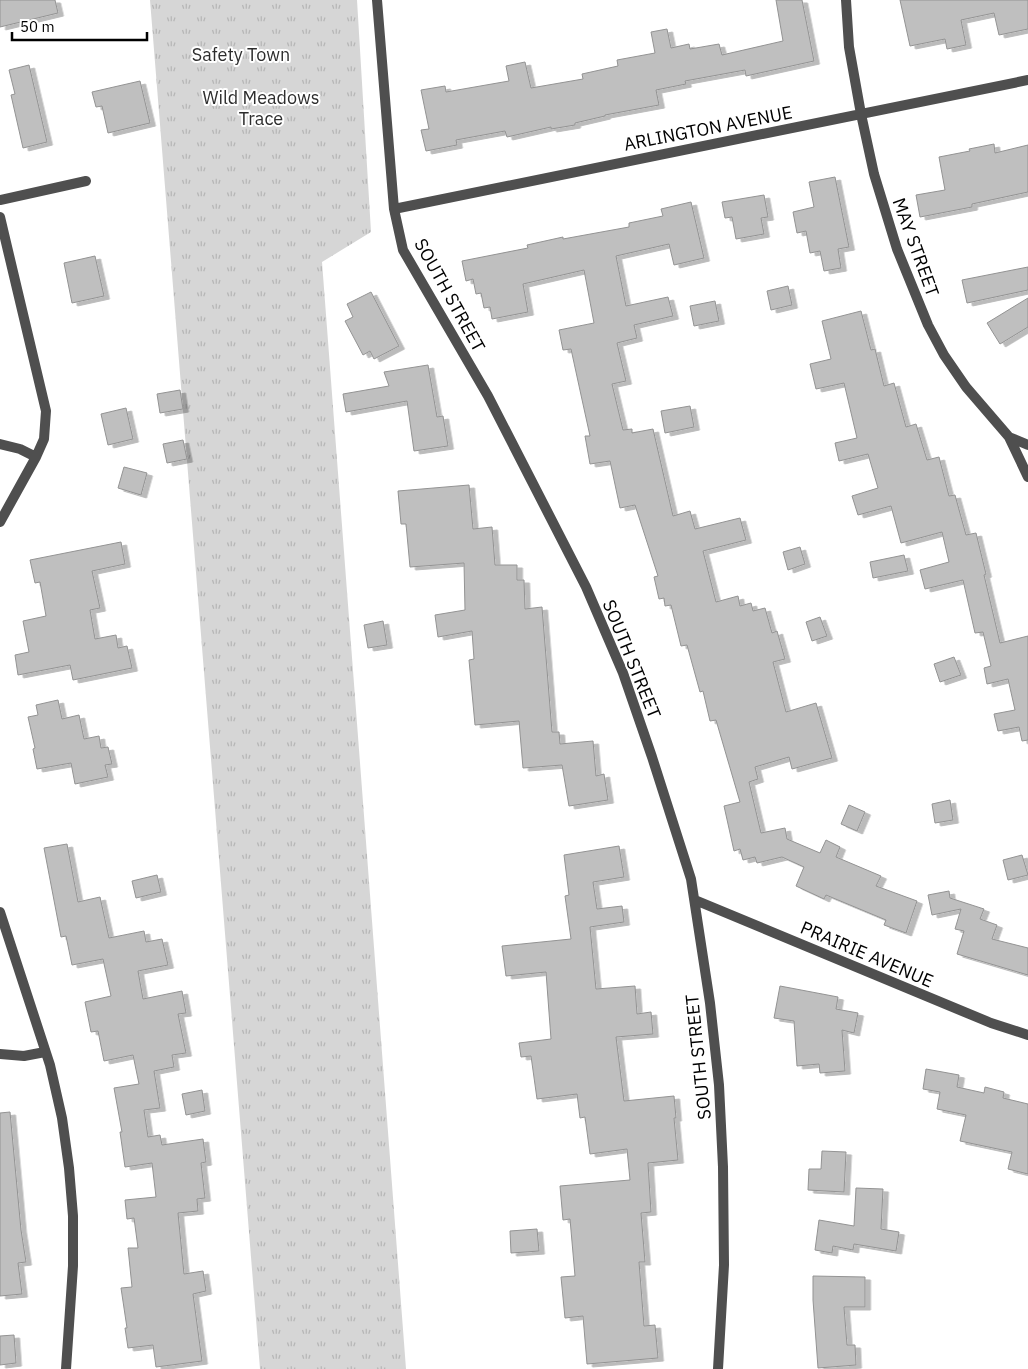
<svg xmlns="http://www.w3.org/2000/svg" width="1028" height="1369" font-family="'IBM Plex Sans',sans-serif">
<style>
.park{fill:url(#park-tufts)}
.building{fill:#bfbfbf;stroke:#939393;filter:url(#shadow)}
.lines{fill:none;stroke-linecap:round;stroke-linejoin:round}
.street{stroke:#4f4f4f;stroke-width:10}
.labels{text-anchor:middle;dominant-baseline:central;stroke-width:4;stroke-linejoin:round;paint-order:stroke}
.park-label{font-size:18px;fill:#2d2d2d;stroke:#fff}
.street-label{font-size:18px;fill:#000;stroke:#fff}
</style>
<defs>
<pattern id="park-tufts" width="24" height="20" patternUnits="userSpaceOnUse" patternTransform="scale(1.25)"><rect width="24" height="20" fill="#d6d6d6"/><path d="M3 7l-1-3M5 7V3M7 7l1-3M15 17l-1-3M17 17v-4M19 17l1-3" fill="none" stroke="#b6b6b6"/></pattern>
<filter id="shadow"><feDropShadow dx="5.5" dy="3" stdDeviation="0" flood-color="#0004"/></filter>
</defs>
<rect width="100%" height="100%" fill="#fff"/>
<path class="park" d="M150,0H357L371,232L322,262L406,1369H260Z"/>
<path class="building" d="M0,0H55L58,13L0,27Z
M776,0H802L814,61L746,76L745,70L685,81L686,84L656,90L659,105L605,115V116L575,123V125L551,129V127L507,137L505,131L456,140L457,145L426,151L421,130L429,129L421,90L445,86L446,92L509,81L506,66L525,62L531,88L583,79L582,74L618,66L617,60L655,53L651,32L667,29L671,48L689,44L690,49L719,44L722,55L783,41Z
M900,0H1028V29L999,35L994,13L961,20L966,45L947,49L945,39L910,46Z
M29,65L47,142L23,148L11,95L15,94L9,70Z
M140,81L150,123L108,133L102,106L96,107L92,92Z
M994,144L995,153L1028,145V192L972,204V207L920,217L916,195L945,190L939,157L970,151L969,149Z
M835,177L849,247L838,249L841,268L824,271L820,251L810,253L806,231L797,233L793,212L814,207L809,182Z
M764,195L768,217L761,218L764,234L736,239L732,217L725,218L722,202Z
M691,202L704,258L674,265L669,244L616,256L626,306L668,297L673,316L634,325L637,338L617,343L626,381L612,384L623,430L632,429V433L653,429L673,516L690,511L695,529L740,518L746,540L703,551L716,602L738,596L740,606L751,603L753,611L765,608L772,633L777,631L785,659L773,662L786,712L816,703L832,758L792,769L789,757L755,767L758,779L749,782L761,833L785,828L787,839L820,853L826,840L840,847L836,857L881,876L876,886L917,901L906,933L884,925L886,920L826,895L824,899L796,886L804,867L782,857L757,863L755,857L743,860L740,849L734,851L724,806L740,802L716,720L710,721L703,691L700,692L687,645L681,646L671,605L665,606L664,598L659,599L654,577L658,576L635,505L620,508L610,461L590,464L585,436H590L581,395L571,349L563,350L559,330L594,323L584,270L523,284L528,312L492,319L490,307L484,308L481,293L476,294L473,279L466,281L462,261L528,248L527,245L563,237V239L629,227V223L663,216L661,209Z
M95,256L104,296L72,303L64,263Z
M1028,267V290L967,303L962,280Z
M788,286L792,305L771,310L767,291Z
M371,292L399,346L374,359L370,351L363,355L345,321L353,317L347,304Z
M1028,298V327L1000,344L987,323Z
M715,301L719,321L694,326L690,306Z
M861,311L871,350L875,349L884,386L894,383L906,427L916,424L927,460L939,457L949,496L955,495L966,535L976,533L986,574L984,575L1000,643L1028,636V740L1022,741L1019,727L998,731L994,714L1015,710L1008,679L987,684L984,668L991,666L983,632L975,633L963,580L925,589L920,570L949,562L942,532L901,543L891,506L858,515L852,496L878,488L868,454L839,461L835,443L857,438L844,383L816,389L810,364L831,359L822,321Z
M428,365L437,417L443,416L448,446L414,451L407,401L346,412L343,394L389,386L384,372Z
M180,390L183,409L160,413L157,394Z
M690,406L694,427L665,433L661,411Z
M126,408L133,439L108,445L101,414Z
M183,440L187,459L167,463L163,444Z
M124,467L147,473L141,495L118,488Z
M469,485L473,529L492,527L495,565H517V580H524L525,609L542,607L552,732H559L560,744L593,741L596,776L604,774L608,800L569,806L562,765L523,768L519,721L475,725L469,660L474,659L472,631L438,637L435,615L465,610L464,563L410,567L406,524H401L398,491Z
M121,542L125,564L92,571L100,608L90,610L95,639L116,635L118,648L127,646L132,668L73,680L70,665L18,675L15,655L29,652L23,621L46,616L40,582L35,583L30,560Z
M800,547L805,564L788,570L783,552Z
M904,555L908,571L873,578L870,562Z
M820,617L827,636L812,641L806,622Z
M383,621L387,645L368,648L364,625Z
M954,657L961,675L940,682L934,664Z
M58,700L62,719L79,715L84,739L99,736L101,748L108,747L112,764L105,765L108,777L75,784L71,763L37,769L33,749L35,748L28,717L38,715L36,705Z
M950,800L953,820L935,823L932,804Z
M849,805L865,812L857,831L841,824Z
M67,844L78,902L100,897L109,938L144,931L146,942L162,939L168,965L138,971L143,999L182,991L186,1013L178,1014L186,1053L172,1055L174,1067L154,1071L160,1108L144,1110L148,1137L160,1135L162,1145L203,1139L206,1162L201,1163L205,1198L197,1199L198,1211L178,1213L184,1274L203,1271L206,1291L193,1294L202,1361L156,1367L153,1345L128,1348L125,1328H127L121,1288L132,1287L128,1248H138L134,1218L127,1219L125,1200L156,1197L152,1163L125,1167L120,1132H122L114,1088L139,1084L133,1055L104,1061L98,1031L91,1032L85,1002L111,996L103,959L72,965L66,936L61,937L44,848Z
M619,846L624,877L593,882L597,909L622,906L624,922L590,927L596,989L635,986L637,1014L651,1012L653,1034L616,1037L624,1101L674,1096L676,1118H674L678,1160L648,1163L651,1212L641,1213L645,1262H639L644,1326L655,1325L658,1358L587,1364L583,1316L565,1318L561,1277L575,1276L570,1219L563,1220L560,1186L630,1180L627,1149L590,1154L585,1117L580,1118L577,1094L537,1099L531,1056L521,1057L519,1043L551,1039L546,972L506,976L502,946L571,939L565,896L569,895L564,855Z
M1022,855L1028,875L1008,880L1003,860Z
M157,875L161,892L136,898L132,881Z
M949,891L950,898L984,909L980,919L997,925L992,939L1028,948V975L957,954L964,931L955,929L961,909L932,915L928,895Z
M780,986L838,997L836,1009L858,1013L854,1033L842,1030L845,1071L820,1073L819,1064L797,1066L794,1021L774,1018Z
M926,1069L959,1075L957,1087L984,1093L985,1087L1004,1092L1003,1098L1028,1104V1174L1008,1169L1012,1152L960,1141L966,1115L937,1109L940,1092L923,1089Z
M202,1090L205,1111L186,1115L182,1094Z
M10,1112L21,1230L26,1262L18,1263L22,1294L0,1296V1113Z
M822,1151L846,1152L844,1192L808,1190L809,1169H821Z
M856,1188L883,1189L881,1229L899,1232L896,1251L854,1244L853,1250L833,1246L832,1253L815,1250L819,1220L854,1226Z
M537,1229L539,1251L511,1253L510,1231Z
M813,1276L865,1277V1307H844L847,1345H855L856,1365L818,1368L813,1300Z
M14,1335L16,1363L0,1365V1336Z"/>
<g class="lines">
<path class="street" d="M377,0L394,209L403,250L488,396L586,587L623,673L652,757L691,879L710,1003L719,1085L723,1167L724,1265L718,1369
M846,0L849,47L861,114L874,174L897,249L928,325L944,355L966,387L1009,437L1028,477
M0,200L86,181
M394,209L1028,80
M0,217L46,411L44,439L36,457L0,522
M1009,437L1028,445
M0,444L20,449L36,457
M695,900L991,1023L1028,1035
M0,912L50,1065L62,1118L69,1168L73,1216V1266L66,1369
M0,1054L24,1056L45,1052"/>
</g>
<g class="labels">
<g class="park-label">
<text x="241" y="54">Safety Town</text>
<text x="261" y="97">Wild Meadows<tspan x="261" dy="21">Trace</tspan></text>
</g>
<g class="street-label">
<text transform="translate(708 128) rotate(-11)">ARLINGTON AVENUE</text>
<text transform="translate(916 247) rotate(70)">MAY STREET</text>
<text transform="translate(450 295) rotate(61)">SOUTH STREET</text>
<text transform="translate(632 659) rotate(68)">SOUTH STREET</text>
<text transform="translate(867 954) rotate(23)">PRAIRIE AVENUE</text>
<text transform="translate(698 1057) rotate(-96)">SOUTH STREET</text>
</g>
</g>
<path d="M12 32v8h135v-8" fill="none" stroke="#000000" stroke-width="2.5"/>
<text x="20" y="32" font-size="15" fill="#000000" stroke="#ffffff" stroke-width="4" paint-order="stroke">50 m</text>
</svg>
